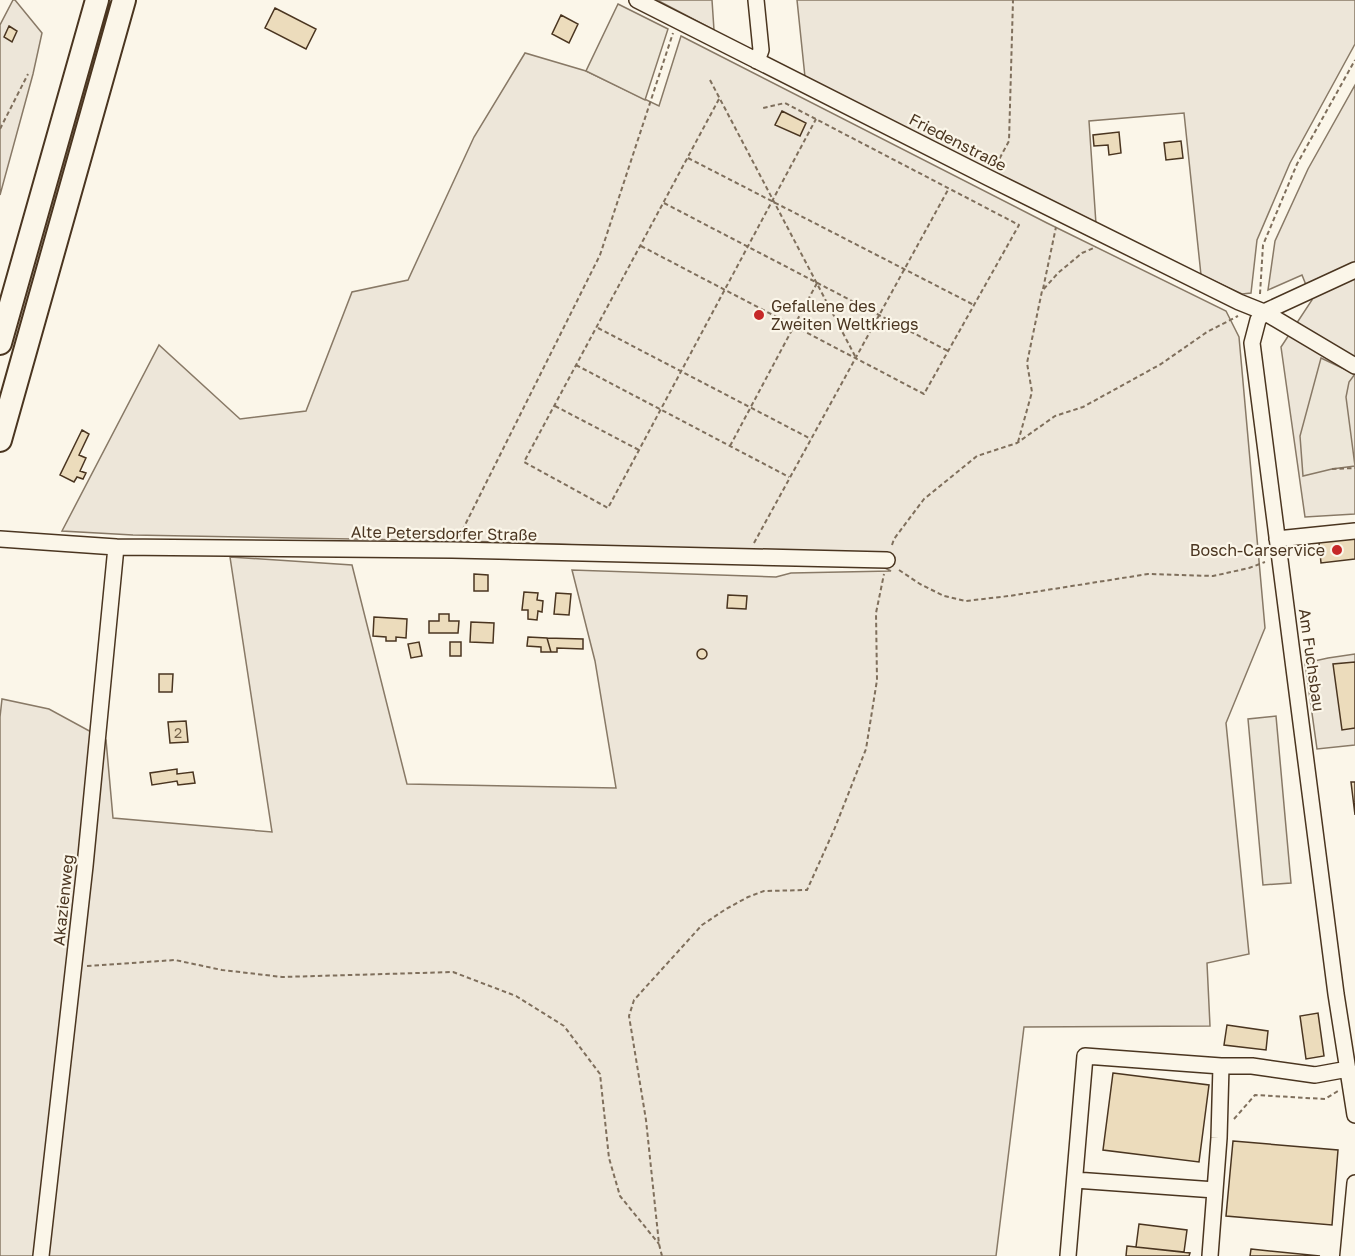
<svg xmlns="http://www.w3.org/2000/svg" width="1355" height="1256" font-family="'Golos Text',sans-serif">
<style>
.green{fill:#ede6d9;stroke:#887966;stroke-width:1.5}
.parking{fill:#ede7d9;stroke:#887966;stroke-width:1.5}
.building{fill:#ecdcbc;stroke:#4a3520;stroke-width:1.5}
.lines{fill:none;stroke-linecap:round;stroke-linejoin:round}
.minor-casing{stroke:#4a3520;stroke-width:18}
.highway-casing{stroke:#4a3520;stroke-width:26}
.path{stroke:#7f6f5c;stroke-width:2;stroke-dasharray:4.5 3;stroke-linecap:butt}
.minor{stroke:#fbf6e9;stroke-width:15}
.highway{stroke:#fbf6e9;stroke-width:22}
.poi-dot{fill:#c62828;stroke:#fbf6e9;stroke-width:2}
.labels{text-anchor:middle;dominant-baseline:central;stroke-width:4.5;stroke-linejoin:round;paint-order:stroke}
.number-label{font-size:14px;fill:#725f47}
.street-label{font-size:16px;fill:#4a3520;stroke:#fbf6e9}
.poi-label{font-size:16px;fill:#4a3520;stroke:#fbf6e9;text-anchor:start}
</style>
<rect width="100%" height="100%" fill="#fbf6e9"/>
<path class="green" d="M13,0H15L42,33L33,74L0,195V25Z
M657,0H712L714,30Z
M797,0H1355V44L1290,163L1257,240L1251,293L1242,294L1201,275L1184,113L1089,121L1096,224L805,77Z
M681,36L1047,223L1226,311L1239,337L1265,628L1226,723L1249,954L1207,963L1210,1026L1024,1027L996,1256H0V717L2,699L49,709L106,740L113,818L272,832L230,557L352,565L407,784L616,788L595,661L572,570L776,577L791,573L891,571L859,555L465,541L133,535L62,531L159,345L240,419L306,411L352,292L408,280L474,137L525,53L586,71L659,106Z
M1355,85V514L1305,517L1281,347L1312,300L1302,275L1268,290L1275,241L1308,169Z
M1355,654V745L1317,749L1305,663L1328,658Z"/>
<path class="parking" d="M618,4L668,29L645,100L586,71Z
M1321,358L1355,374L1349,382L1346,397L1355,466L1332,469L1303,476L1300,436Z
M1276,716L1291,883L1263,885L1248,719Z"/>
<path class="building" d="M275,8L316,29L306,49L265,28Z
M561,15L578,24L569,43L552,34Z
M9,26L17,31L12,42L4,37Z
M782,111L806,123L800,136L775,125Z
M1119,132L1121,153L1109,155L1108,145L1094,146L1093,135Z
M1181,141L1183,158L1166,160L1164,143Z
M82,430L89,434L79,455L86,458L80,471L86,473L83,479L77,477L74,482L60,475Z
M1355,538V559L1321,563L1319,542Z
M474,574L488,575V591H474Z
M524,592L538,593L537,600L543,601L542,612L538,611L537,620L528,619V610H522Z
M556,593L571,594L569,615L554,614Z
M728,595L747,596L746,609L727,608Z
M439,614H449V621H459L458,633H429V621H439Z
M374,617L407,619L406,638L396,637V641H386V637L373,636Z
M471,622L494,623L493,643L470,642Z
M528,637L547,638L551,652H541V647L527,646Z
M547,638L583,639V649L557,648V652H551Z
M419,642L422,656L411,658L408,644Z
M450,642H461V656H450Z
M697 654a5 5 0 1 1 10 0a5 5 0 1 1-10 0Z
M1355,662V728L1342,730L1333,664Z
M159,674H173L172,692H159Z
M186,721L188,742L170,743L168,722Z
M177,769V774L193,772L195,783L178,785L177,781L152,785L150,773Z
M1351,782H1355V815Z
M1318,1013L1324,1056L1306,1059L1300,1016Z
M1227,1025L1268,1031L1266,1050L1224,1045Z
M1113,1073L1209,1085L1199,1162L1103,1150Z
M1233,1141L1338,1150L1332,1225L1226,1216Z
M1139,1224L1187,1230L1184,1252L1136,1247Z
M1127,1246L1190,1253L1189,1256H1126Z
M1251,1249L1320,1256H1250Z"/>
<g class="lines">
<defs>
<path id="minor" d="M637,0L989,178L1239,302L1264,312L1355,366
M756,0L761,50L757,61
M1355,270L1264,312L1258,320L1252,343L1336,994L1355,1115
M0,539L116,547L452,550L887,560
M1277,539L1355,531
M1075,1180L1215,1190
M41,1256L85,866L116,547
M1068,1256L1085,1056L1221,1066H1252L1315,1075L1348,1069
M1210,1256L1219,1138L1221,1066
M1348,1256L1355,1183"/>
<path id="highway" d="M0,343L97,0
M0,440L124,0"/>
</defs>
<use href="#minor" class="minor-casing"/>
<use href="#highway" class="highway-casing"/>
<path class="path" d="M710,80L855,356
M719,99L524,462L608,508L816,119
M0,129L28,74
M688,158L974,305
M996,165L1009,141L1013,0
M664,203L948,351
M641,246L924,394L1019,225L785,103L763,108
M1043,289L1056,227
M1260,294L1263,245L1297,164L1355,60
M598,328L811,439
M576,365L789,477
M555,406L639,450
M1018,442L1032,392L1027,363L1042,291L1058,273L1082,253L1096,247
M730,446L817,283
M1332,469L1355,468
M459,537L600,255L673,33
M754,543L949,188
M892,545L894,539L924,499L977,456L1017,443L1055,416L1083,407L1161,364L1207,332L1238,316
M899,570L920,584L944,596L966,601L1009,596L1148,574L1213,576L1249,568L1265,562
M87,966L175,960L222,970L282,977L453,972L516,996L564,1026L600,1074L609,1158L620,1196L659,1244
M1234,1119L1255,1095L1325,1099L1338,1091
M662,1256L659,1244L646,1120L629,1016L634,1000L702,925L726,909L748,897L764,891L807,890L834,830L866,749L877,680L876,613L884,574"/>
<use href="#minor" class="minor"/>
<use href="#highway" class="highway"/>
</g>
<g class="poi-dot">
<circle cx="759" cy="315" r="6"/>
<circle cx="1337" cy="550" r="6"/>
</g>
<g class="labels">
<g class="number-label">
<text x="178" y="732">2</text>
</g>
<g class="street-label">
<text transform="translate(958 142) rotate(27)">Friedenstraße</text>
<text transform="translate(444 533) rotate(1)">Alte Petersdorfer Straße</text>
<text transform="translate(1312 660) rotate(82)">Am Fuchsbau</text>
<text transform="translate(63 900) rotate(-84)">Akazienweg</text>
</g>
<g class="poi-label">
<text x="771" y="306">Gefallene des<tspan x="771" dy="18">Zweiten Weltkriegs</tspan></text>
<text x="1325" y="550" text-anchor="end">Bosch-Carservice</text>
</g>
</g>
</svg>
